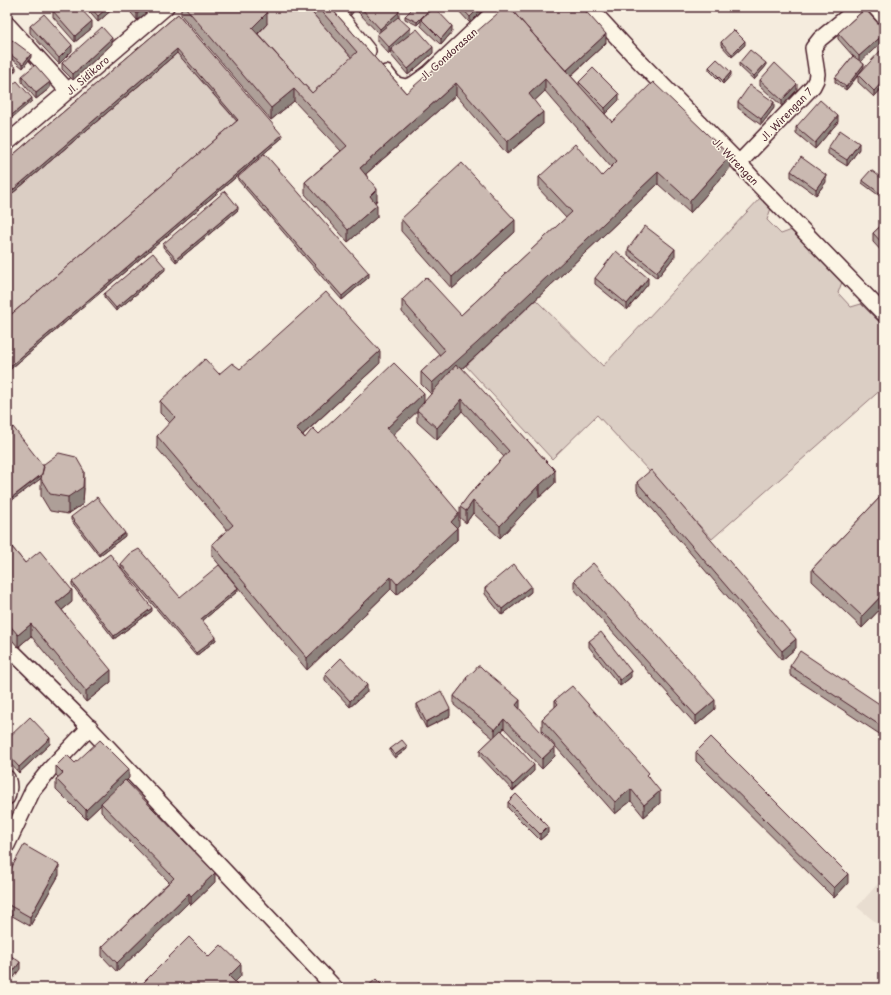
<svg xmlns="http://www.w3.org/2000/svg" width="891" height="995" font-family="'Playpen Sans',sans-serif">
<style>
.built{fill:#e8ddd0}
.green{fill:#dbcec4;stroke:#927678}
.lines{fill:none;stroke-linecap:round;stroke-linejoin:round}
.street-casing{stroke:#4a1f2b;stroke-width:18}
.street{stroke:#fcf5e5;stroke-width:15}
.wall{fill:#ae9f98;stroke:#4a1f2b}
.shaded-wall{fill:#8d827c;stroke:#4a1f2b}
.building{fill:#cab9b1;stroke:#4a1f2b}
.labels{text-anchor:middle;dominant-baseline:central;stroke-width:3;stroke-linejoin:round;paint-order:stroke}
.street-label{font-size:10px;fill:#4a1f2b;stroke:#fcf5e5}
</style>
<rect width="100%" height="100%" fill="#f5ecde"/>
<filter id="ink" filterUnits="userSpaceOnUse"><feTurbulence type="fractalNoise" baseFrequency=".025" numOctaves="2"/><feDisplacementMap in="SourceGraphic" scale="8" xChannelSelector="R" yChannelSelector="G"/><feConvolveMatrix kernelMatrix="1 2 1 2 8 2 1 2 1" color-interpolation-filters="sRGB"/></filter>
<g filter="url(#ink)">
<path class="built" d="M884,877V929L857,907Z"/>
<path class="green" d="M264,7H307L357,64L312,105L252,39L257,13Z
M177,53L238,123L7,321V198Z
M761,197L771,208L767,220L781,234L792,230L842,282L838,293L851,307L861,304L884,327V387L712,539L597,415L552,459L466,366L536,300L603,366Z"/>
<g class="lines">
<defs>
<path id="street" d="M333,7L368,51
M589,7L638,60L739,163L756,182L884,314
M875,7L884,17
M7,24L68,91
M386,73L393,82L397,85L406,87L414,84L429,73L499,7
M7,143L166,7
M739,163L813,86L816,80L817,74L813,48L820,39L859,7
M7,646L82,720L335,988
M7,778C10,785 9,790 7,797
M7,845L33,790L50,769L90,727"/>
</defs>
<use href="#street" class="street-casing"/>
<use href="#street" class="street"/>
</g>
<path class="wall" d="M85,7H115L98,22Z
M126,7H144L145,14L137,20Z
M181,7H264L263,8L267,24L258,34L312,93L352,58L307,7H330L406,93L606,43L571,76L579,85V82L619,100L605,114L612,122L730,168L690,213L658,184L462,369L554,470L555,483L540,497H539L500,538L473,513L466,523L460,518V507L468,497V496L504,457L462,411L437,440L417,422V411L392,434L459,525L457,527V540L397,595L391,589L307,670L212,556V544L227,530L157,448V436L170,423L160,413V401L219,374L240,369L380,363L303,435L305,438L319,434L424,403L431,394L421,384V372L440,355L402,312V300L461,315L566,218L539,189V177L602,176L611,167L545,91L534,101L543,124L507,154L456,95L366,174L377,200L375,203L377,217L348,242L305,194V182L341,151L294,101L271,120L181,15Z
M342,7H357L350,16Z
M358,7H395L399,18L410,34L405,38L433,53L408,75L391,55V51L389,54L377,41V34L378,33L358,12Z
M435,7L434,8L452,32L441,45L421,26V21L417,25L405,19V16Z
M455,7H486L470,23Z
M865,9L861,61L864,67L858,75L884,50V86L874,97L858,82V76L846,90L835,82V78L853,56L838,39V33Z
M53,11L92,28L75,42L53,17Z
M178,14L282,138L7,372V318L237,121L177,53L7,198V160Z
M30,26L72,51L59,64L30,33Z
M721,42L745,45L732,57L721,45Z
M112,44L73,80L62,69V63Z
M7,46L31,57L23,68L7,55Z
M7,59L16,70L10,77L7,75Z
M739,63L766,66L754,80L739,66Z
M709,67L731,75L723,84L709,70Z
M22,76L50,88L36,99L22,82Z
M760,80L797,90L782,106L760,86Z
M738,102L774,108L761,125L738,108Z
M838,122L815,149L796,133V127Z
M828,148L859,149L847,166L828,154Z
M791,171L826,182L816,195L791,177Z
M238,177L369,277L342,300L238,180Z
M862,180H884V193L881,197L862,183Z
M238,210L176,262L163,247V244Z
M401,219L515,232L452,289L401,231Z
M884,223V254L873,242V233Z
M628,249L675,256L657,278L628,255Z
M165,270L116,311L104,297V294Z
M595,278L648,284L627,310L595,284Z
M7,431L44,467L84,488L83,504L68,514L50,511L41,496V478L7,504Z
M637,482L796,648L782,660L637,491Z
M884,493V605L862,628L812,581V569Z
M71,517L125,536L99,556L71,520Z
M7,541L25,563L72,602L62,610L111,682L86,702L31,636L18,647L7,634Z
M121,564L180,597L238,591L202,621L216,640L196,656L121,567Z
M574,580L715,709L696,725L574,589Z
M72,582L152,611L114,639L72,585Z
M485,588L531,592L502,615L485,594Z
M589,641L631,677L620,686L589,647Z
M790,666L884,707V737L790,675Z
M325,674L367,692L350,707L325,680Z
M466,678L520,709L555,756L542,769L504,728L502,731L534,771L513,791L480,756V750L493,738L454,705V696L466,681Z
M555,700L649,777L660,803L644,817L631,801L615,814L542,731V719L555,707Z
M417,704L450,716L426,728L417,710Z
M7,739L50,744L19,773L7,760Z
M390,749H407L395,758L390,752Z
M696,752L848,883L834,898L696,761Z
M75,763L129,778L126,781L215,882L191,905L189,902L117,972L102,956V947L169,882L101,812V805L86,819L56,789V779L58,777L56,775V766Z
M508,802L548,833L540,840L508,808Z
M59,875L30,926L7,913V876Z"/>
<path class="shaded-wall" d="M108,7H115L98,22V16Z
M145,7V14L137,20V14Z
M352,7H357L350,16V10Z
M432,7L435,8L422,20L421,19V21L417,25V22Z
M480,7H486L470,23V17Z
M399,12V18L380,35V29Z
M267,13V24L252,39V28Z
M92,21V28L75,42V36Z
M452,26V32L441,45V39Z
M410,28V34L393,50L391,49V51L389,54V47Z
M606,34V43L565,81V72Z
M884,34V40L859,63V56Z
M112,38V44L73,80V74Z
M745,41V45L732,57V54Z
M72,45V51L59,64V58Z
M433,47V53L408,75V69Z
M177,49V53L7,198V195Z
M31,54V57L23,68V64Z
M766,63V66L754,80V76Z
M864,64V67L846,90V87Z
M16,67V70L10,77V74Z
M731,72V75L723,84V81Z
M545,79V91L529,106V94Z
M884,80V86L874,97V91Z
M50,82V88L36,99V93Z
M456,83V95L360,179V168Z
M797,84V90L782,106V100Z
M294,89V101L271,120V108Z
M619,94V100L605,114V108Z
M32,98V101L7,122V119Z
M774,102V108L761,125V119Z
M543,112V124L507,154V142Z
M838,116V122L815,149V143Z
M282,135V138L7,372V369Z
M859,143V149L847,166V160Z
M730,156V168L690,213V201Z
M658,172V184L477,355L432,395V383Z
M826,175V182L816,195V189Z
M377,189V200L370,208V196Z
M884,190V193L881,197V194Z
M377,205V217L348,242V230Z
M238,207V210L176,262V259Z
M515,220V232L452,289V277Z
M675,249V256L657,278V272Z
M165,267V270L116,311V308Z
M369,273V277L342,300V296Z
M648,278V284L627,310V304Z
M380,351V363L296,441V429Z
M424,393V405L387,440V428Z
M462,399V411L437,440V428Z
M554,469V472L555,471V483L540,497V485Z
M47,471V474L7,504V501Z
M84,471V488L83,504L68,514V497Z
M539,485V497L500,538V526Z
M473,501V513L466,523V511Z
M459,513V525L452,532L457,528V540L397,595V584Z
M125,533V536L99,556V553Z
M391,577V589L307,670V658Z
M531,586V592L502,615V609Z
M238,588V591L201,622V619Z
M72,590V602L56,615V603Z
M884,593V605L862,628V616Z
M152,608V611L114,639V636Z
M31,624V636L18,647V635Z
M216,637V640L196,656V653Z
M796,639V648L782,660V651Z
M111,670V682L86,702V691Z
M631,671V677L620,686V680Z
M367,685V692L350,707V701Z
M520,700V709L516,705Z
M715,700V709L696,725V716Z
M450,709V716L426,728V722Z
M504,719V728L495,739V730Z
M50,738V744L19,773V767Z
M407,746V749L395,758V755Z
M555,747V756L542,769V759Z
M534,765V771L513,791V785Z
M129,769V778L102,804L101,803V805L86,819V810Z
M631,789V801L615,814V802Z
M660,791V803L644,817V805Z
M548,826V833L540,840V834Z
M59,865V875L30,926V917Z
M215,873V882L191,905V896Z
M848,874V883L834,898V888Z
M189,893V902L117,972V963Z
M20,962V969L7,987V980Z
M241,964V976L229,988V976Z"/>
<path class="building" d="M57,7H79L92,21L75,36L53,11Z
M90,7H108L98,16Z
M131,7H145L137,14Z
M185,7H262L267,13L252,28L312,93L357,52L318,7H330L406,93L505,7H509L612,122L653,82L730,156L690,201L658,172L477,343L432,383L421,372L445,350L402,300L426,277L461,315L572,212L539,177L575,144L602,176L617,161L545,79L529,94L543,112L507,142L456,83L360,168L377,189L370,196L377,205L348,230L305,182L347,146L294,89L271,108Z
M347,7H352L350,10Z
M360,7H395L399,12L380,29Z
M414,7H432L417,22L405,16Z
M434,7L452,26L441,39L421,19Z
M461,7H480L470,17Z
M509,7H582L606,34L566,71Z
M865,9L884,30V34L859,56L838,33Z
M44,14L72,45L59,58L30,26Z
M178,14L282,135L7,369V318L238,120L177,49L7,195V160Z
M398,17L410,28L389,47L377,34Z
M102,27L112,38L73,74L62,63Z
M417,29L433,47L408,69L391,49Z
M734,30L745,41L732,54L721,42Z
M12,40L31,54L23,64L7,52V46Z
M882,49L884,50V80L874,91L858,75Z
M750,50L766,63L754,76L739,63Z
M853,56L864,64L846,87L835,78Z
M7,59L16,67L10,74L7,71Z
M717,59L731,72L723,81L709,67Z
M775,63L797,84L782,100L760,80Z
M35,65L50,82L36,93L22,76Z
M593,68L619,94L605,108L579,82Z
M17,81L32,98L7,119V89Z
M750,85L774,102L761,119L738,102Z
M820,100L838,116L815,143L796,127Z
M840,130L859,143L847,160L828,148Z
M265,154L369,273L342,296L238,177Z
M801,157L826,175L816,189L791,171Z
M462,163L515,220L452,277L401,219Z
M871,170L884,180V190L881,194L862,180Z
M225,191L238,207L176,259L163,244Z
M884,223V245L873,233Z
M645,226L675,249L657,272L628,249Z
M616,251L648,278L627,304L595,278Z
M153,253L165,267L116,308L104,294Z
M326,292L380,351L296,429L305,438L313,428L319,434L394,363L424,393L387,428L459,513L451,522L457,528L397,584L391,577L307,658L212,544L233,525L157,436L175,417L160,401L205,359L219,374L232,363L240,369Z
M456,365L458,368L460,366L476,383L546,461L554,469H553L555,471L540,485H539L500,526L473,501L466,511L460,507L468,496L509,451L462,399L437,428L417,410Z
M13,427L44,467L42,474L7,501V431Z
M59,453L76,457L84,471L83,487L68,497L50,494L41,479L44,464Z
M651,470L796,639L782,651L637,482Z
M884,493V593L862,616L812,569Z
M97,497L125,533L99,553L71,517Z
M7,541L25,563L40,551L72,590L56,603L111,670L86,691L31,624L18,635L7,622Z
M139,549L180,597L219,565L238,588L201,619L216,637L196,653L121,564L130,554Z
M110,554L152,608L114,636L72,582Z
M593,563L715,700L696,716L574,580Z
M514,564L531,586L502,609L485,588Z
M601,632L631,671L620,680L589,641Z
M800,651L884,707V728L790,666Z
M341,658L367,685L350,701L325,674Z
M478,666H480L484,670L520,700L516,705L555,747L542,759L504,719L495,730L454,696L467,679L466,678L475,670Z
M572,686L649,773L647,775L660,791L644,805L631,789L615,802L542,719L558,704L555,700Z
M441,691L450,709L426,722L417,704Z
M30,717L50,738L19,767L7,754V739Z
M501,730L534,765L513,785L480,750Z
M711,737L848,874L834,888L696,752Z
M100,740L129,769L86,810L56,779L63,773L56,766L67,755L75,763Z
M402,740L407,746L395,755L390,749Z
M125,780L215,873L191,896L189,893L117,963L102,947L174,878L101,803Z
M516,794L548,826L540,834L508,802Z
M24,845L59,865L30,917L7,904V876Z
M189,937L209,957L221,945L241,964L229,976L241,988H138Z
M7,953L20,962L7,980Z
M376,979L385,988H366Z
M419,983L424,988H414Z"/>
</g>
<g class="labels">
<g class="street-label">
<text transform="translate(448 54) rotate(-42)">Jl. Gondorasan</text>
<text transform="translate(87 75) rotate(-41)">Jl. Sidikoro</text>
<text transform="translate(786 114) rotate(-46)">Jl. Wirengan 7</text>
<text transform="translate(736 161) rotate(46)">Jl. Wirengan</text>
</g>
</g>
<rect width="891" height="995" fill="none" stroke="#fcf5e5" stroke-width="24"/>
<rect x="12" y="12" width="867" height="971" fill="none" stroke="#4a1f2b" stroke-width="1.5" filter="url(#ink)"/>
</svg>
